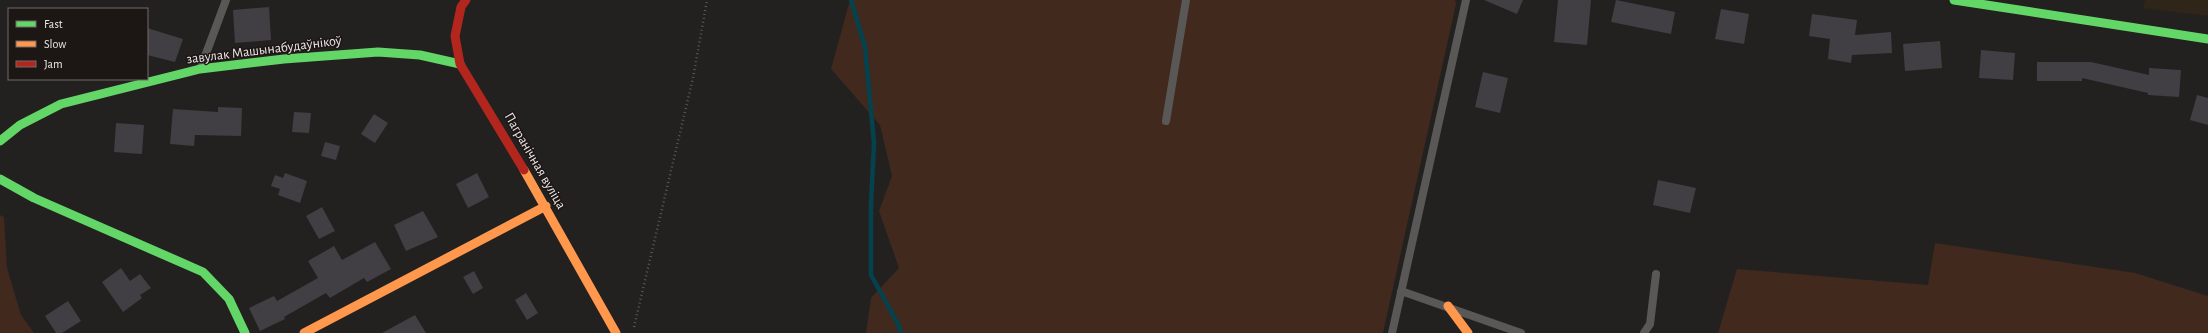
<svg xmlns="http://www.w3.org/2000/svg" width="2208" height="333" font-family="'Alegreya Sans',sans-serif">
<style>
.industrial{fill:#2f2518}
.green{fill:#41291e}
.lines{fill:none;stroke-linecap:round;stroke-linejoin:round}
.stream{stroke:#04424e;stroke-width:4.5}
.building{fill:#413e44}
.path{stroke:#5a5858;stroke-width:2.5;stroke-dasharray:1 3;stroke-linecap:butt}
.lane{stroke:#5a5857;stroke-width:8}
.fast{stroke:#63d668;stroke-width:9}
.slow{stroke:#ff974d;stroke-width:9}
.jam{stroke:#b3261e;stroke-width:9}
.labels{text-anchor:middle;dominant-baseline:central;stroke-width:3;stroke-linejoin:round;paint-order:stroke}
.street-label{font-size:14px;fill:#eeeae9;stroke:#1c1614}
</style>
<rect width="100%" height="100%" fill="#23211f"/>
<path class="industrial" d="M2145,0H2208V16L2143,8Z"/>
<path class="green" d="M850,0H1455L1456,4L1383,333H866L871,298L899,268L879,211L892,176L880,125L831,69Z
M0,215L4,217L7,268L21,315L34,333H0Z
M1935,243L2135,273L2208,296V333H1718L1737,269L1928,285Z"/>
<g class="lines">
<path class="stream" d="M851,0L865,47L874,143L871,204V275L898,324L901,333"/>
</g>
<path class="building" d="M1484,0H1523L1517,14Z
M1558,0H1591L1587,45L1554,42Z
M1616,0L1675,12L1671,34L1611,22Z
M269,7L271,40L235,43L233,10Z
M1721,9L1749,14L1744,44L1715,39Z
M1812,14L1857,20L1855,35L1891,32L1892,53L1852,55L1851,63L1828,59L1830,39L1809,36Z
M147,28L183,39L175,62L147,55Z
M1940,41L1942,68L1905,71L1903,44Z
M1981,50L2015,53L2013,80L1979,78Z
M2037,62H2091L2149,75V68L2181,70L2179,97L2148,95V93L2082,78V81H2037Z
M1483,72L1508,78L1500,113L1475,107Z
M2197,95L2208,98V125L2190,120Z
M218,107L242,108L241,136L195,135L194,146L170,144L173,109L218,112Z
M294,112L311,113L309,133L292,132Z
M374,114L388,123L375,143L361,134Z
M116,123L144,125L142,154L114,152Z
M325,142L340,146L336,160L321,156Z
M285,173L307,181L300,203L278,195L280,189L271,186L275,175L283,178Z
M477,173L489,197L468,208L456,184Z
M1658,180L1696,188L1690,213L1653,205Z
M322,207L335,231L319,239L306,216Z
M423,211L438,237L406,251L394,225Z
M375,242L391,269L367,282L364,278L330,298L326,293L284,317L285,319L260,331L249,308L274,296L277,301L318,278L308,261L334,246L342,260Z
M121,268L130,281L140,274L151,288L140,295L142,298L123,312L102,282Z
M474,271L483,288L473,294L463,277Z
M526,293L538,313L527,320L515,300Z
M68,301L81,321L62,333H56L45,316Z
M415,315L426,333H382Z"/>
<g class="lines">
<path class="path" d="M634,327L693,78L707,0"/>
<path class="lane" d="M201,67L226,0
M1166,121L1186,0
M1401,291L1521,333
M1392,333L1466,0
M1644,333L1650,324L1656,274"/>
<path class="fast" d="M1954,0L2208,39
M0,141L20,125L61,104L200,69L284,59L378,52L420,55L460,64
M0,179L34,198L203,272L229,299L245,333"/>
<path class="slow" d="M524,170L616,333
M1448,306L1468,333
M304,333L546,206"/>
<path class="jam" d="M466,0L461,7L455,36L460,64L524,170"/>
</g>
<g class="labels">
<g class="street-label">
<text transform="translate(264 50) rotate(-7)">завулак Машынабудаўнікоў</text>
<text transform="translate(535 161) rotate(60)">Пагранічная вуліца</text>
</g>
</g>
<rect x="8" y="8" width="140" height="72" fill="#1c1614" stroke="#706b69"/>
<rect x="16" y="21" width="20" height="6" fill="#63d668" stroke="#706b69"/>
<text x="44" y="28" font-size="12" fill="#eeeae9">Fast</text>
<rect x="16" y="41" width="20" height="6" fill="#ff974d" stroke="#706b69"/>
<text x="44" y="48" font-size="12" fill="#eeeae9">Slow</text>
<rect x="16" y="61" width="20" height="6" fill="#b3261e" stroke="#706b69"/>
<text x="44" y="68" font-size="12" fill="#eeeae9">Jam</text>
</svg>
